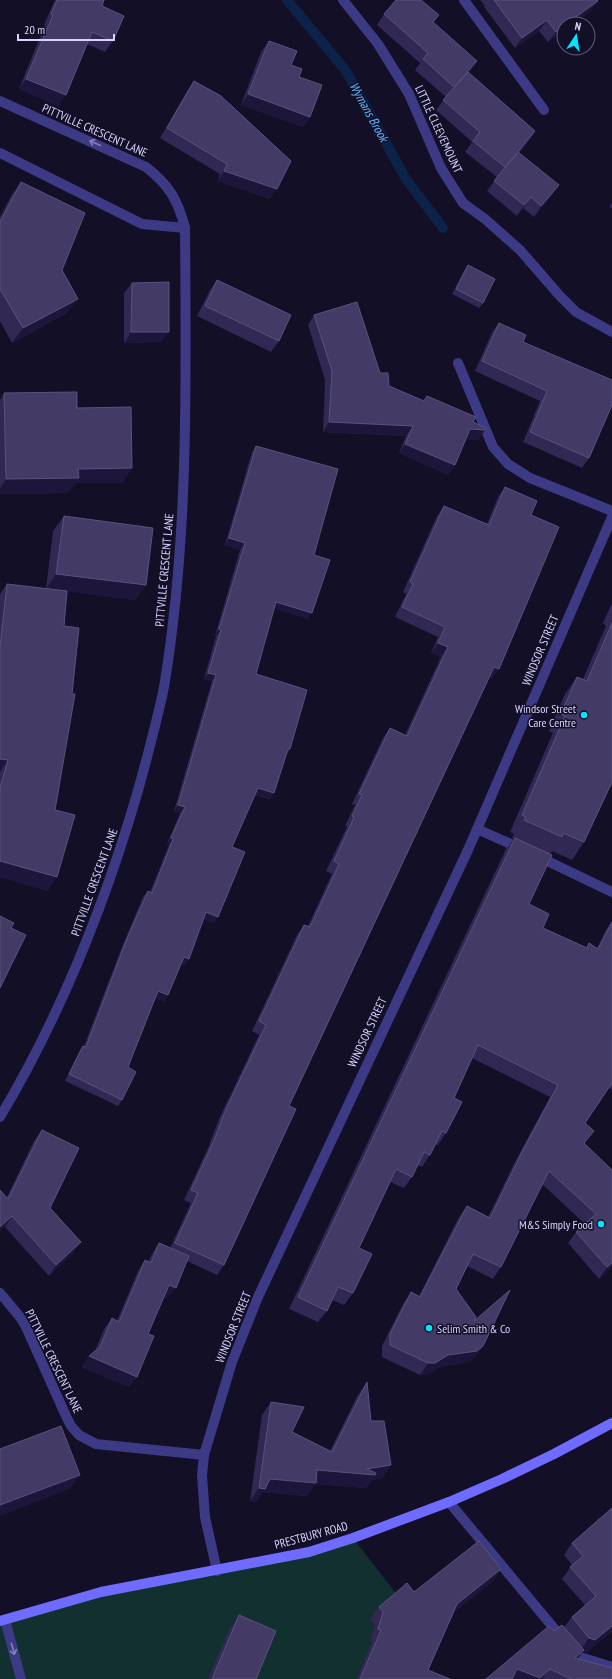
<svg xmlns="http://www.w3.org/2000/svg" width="612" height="1679" font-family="'PT Sans Narrow',sans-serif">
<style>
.green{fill:#12302f}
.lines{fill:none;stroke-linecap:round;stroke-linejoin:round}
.stream{stroke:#0c2248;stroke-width:10}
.service{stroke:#3d3a85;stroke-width:10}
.minor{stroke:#3d3a85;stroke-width:10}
.secondary{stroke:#6f6bff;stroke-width:10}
.wall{fill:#312854}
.shaded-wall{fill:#1d163a}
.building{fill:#433a66;stroke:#5a527e}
.oneway{stroke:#837fbc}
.poi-dot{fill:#00e5ff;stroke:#130f26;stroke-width:1.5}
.labels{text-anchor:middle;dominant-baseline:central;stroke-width:3;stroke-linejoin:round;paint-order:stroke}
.street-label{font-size:12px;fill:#d9d4ff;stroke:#130f26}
.poi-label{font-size:12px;fill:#d9d4ff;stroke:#130f26;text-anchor:end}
.water-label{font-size:13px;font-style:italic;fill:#62b6ff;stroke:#130f26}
</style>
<rect width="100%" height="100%" fill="#130f26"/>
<path class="green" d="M353,1538L398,1596L370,1619L375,1625L382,1647L421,1679H0V1621L101,1592Z"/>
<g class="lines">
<path class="stream" d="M287,0L346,71L406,179L443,228"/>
<path class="service" d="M0,153L142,224L185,228
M458,363L493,447L508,464L530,478L612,511
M477,829L522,849
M537,856L612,892
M449,1502L577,1656L612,1667"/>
<path class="minor" d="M343,0L378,44L409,94L441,168L463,203L485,219L520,250L560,296L576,312L612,332
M464,0L544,110
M0,101L146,167C169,185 178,200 185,228C186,380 189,532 165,681C163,695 159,709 156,722C150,746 144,770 137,794C104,907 61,1015 0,1117
M0,1293L20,1317L26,1327L66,1416L71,1426L79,1435L96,1444L204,1455
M217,1571L205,1517L202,1475L204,1455L232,1362L258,1297L468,850L612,517
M5,1620L21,1679"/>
<path class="secondary" d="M0,1621L101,1592L309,1552L353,1538L449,1502L502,1479L554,1454L612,1423"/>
</g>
<path class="wall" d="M55,0H104L102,6L113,41L105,52L87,44L58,106L19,89L45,25H44Z
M480,0H597L590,11L548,42L539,31L515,48L484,7L485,6Z
M384,14L433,23L469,73L535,131L528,142L519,153L559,185L551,196L534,217L523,208L517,216L487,191L497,177L465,152L472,142L436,110L446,97L415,70L420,63L377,25Z
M269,41L291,65L299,77L310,117L303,127L241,105L261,52Z
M194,81L270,199L218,181L220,174L160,138L187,91Z
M21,182L62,270L67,313L12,343L0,321V217L11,196Z
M612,203V208L609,207Z
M468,265L483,303L479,308L452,294L464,271Z
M217,280L279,341L271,352L197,316L210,290Z
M132,283L161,342L124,343V293Z
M314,315L380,373L389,386L423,401L427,396L473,422L485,430L478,440L466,439L455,465L448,475L399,453L406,436L323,432L325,380L308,325Z
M499,323L523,342L589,458L582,468L523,442L540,401L475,371L492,332Z
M4,393L77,408L132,468L122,483H75L68,493L0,494V400Z
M256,446L314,555L308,619L274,608L256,674L290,749L287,754L274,793L270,799L255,795L232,847L214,923L204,919L189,959L184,966L181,964L168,995L164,1001L155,998L128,1067L122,1100L118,1106L65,1081L79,1052L83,1046H84L122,947L143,897L148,891L150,892L169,845L167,844L180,813L174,811L212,681L204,679L216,636H215L240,550L225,545L252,452Z
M505,487L531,515L492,679L489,677L289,1106L224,1265L217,1275L187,1261L168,1298L164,1297L148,1334L137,1377L129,1387L82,1367L89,1356L95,1351L104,1329L112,1318L117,1321L138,1271L145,1260L148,1262L152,1254L159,1243L170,1248L191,1203L184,1200L208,1148L219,1119L259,1035L252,1031L297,935L304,925L308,926L332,874L326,871L347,827L345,826L355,805L352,804L383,738L390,728L405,735L441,657L431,653L438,637L395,617L406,594L403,592L437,516L444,506L487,524L498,497Z
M64,516L146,585L135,600L67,591L64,626L55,810L48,891L0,877V594L7,584L46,589L53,531Z
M612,603V786L611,785L584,842L572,860L552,851L550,854L529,904L543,928L586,948L589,943L597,948L606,930L612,921V1090L609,1087L585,1123V1143L612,1267L599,1279L568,1243L576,1232L585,1224L542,1184L501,1267L493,1279L467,1266L456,1289L474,1321L483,1346L475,1357L468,1362L440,1367L426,1375H420L382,1357V1346L403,1304L411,1292L419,1296L459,1217L467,1206L488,1217L516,1160L550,1097L472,1058L454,1098L446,1133L438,1145L435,1144L430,1155L422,1167L418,1165L412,1177L404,1188L390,1182L359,1248L353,1293L344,1305L332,1300L327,1311L318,1322L289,1309L506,849L514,839L512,838L514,834L510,832L553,733L549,731L565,694L577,677L583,679L606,626L603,623Z
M42,1130L50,1208L73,1253L49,1276L5,1227L7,1197L34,1141Z
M367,1382L371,1421L391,1465L382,1478L372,1480L366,1488L315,1484L307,1496L263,1492L256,1502L250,1501L262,1415L271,1402L292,1432L330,1451L358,1395Z
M612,1508V1631L587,1652L583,1651L578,1658L612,1679H486L554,1631L564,1627L572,1617L585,1605L562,1579L572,1565L564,1555L572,1543Z
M501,1569L492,1582L454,1612L428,1670L450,1679H357L372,1642L370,1641L375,1625L370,1619L379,1607L414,1592Z
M239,1615L256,1679H208L229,1630Z"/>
<path class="shaded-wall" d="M598,1L590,11L573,24H566Z
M547,20L539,31L515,48L522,38Z
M564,26V31L548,42L556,32Z
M477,61L470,72L447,98L454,87Z
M26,79L66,95L58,106L19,89Z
M248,94L310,117L303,127L241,105Z
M535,131L528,142L510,163L518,152Z
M224,171L277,189L270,199L218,181Z
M559,185L551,196L534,217L541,206Z
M531,197L523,208L517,216L524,205Z
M78,299L67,313L12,343L23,328Z
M131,332H169L161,342L124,343Z
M329,422L413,426L406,436L323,432Z
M470,429L485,430L478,440L464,439Z
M405,444L455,465L448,475L399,453Z
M132,468L122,483H75L68,493L0,494V488L6,479L78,469Z
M229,538L245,543L240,550L225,545Z
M56,574L146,585L135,600L46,589Z
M276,602L312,613L308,619L272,608Z
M219,629L221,630L216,636H215Z
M438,643L448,647L441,657L431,653Z
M494,667L499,669L492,679L487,677Z
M208,673L216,675L212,681L204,679Z
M0,759L8,760L0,772Z
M258,788L274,793L270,799L254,794Z
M178,805L185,807L180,813L174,811Z
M171,838L173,839L169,845L167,844Z
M0,861L57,877L48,891L0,877Z
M206,912L218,917L214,923L202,919Z
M184,957L189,959L184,966L179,964Z
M158,991L168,995L164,1001L153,997Z
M12,1216L5,1227L0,1231V1227Z
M81,1242L73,1253L49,1276L56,1265Z
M612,1263V1267L599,1279L607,1267Z
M169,1285L176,1288L168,1298L161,1296Z
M483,1346L475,1357L468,1362L440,1367L426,1375H420L428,1363L448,1355Z
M89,1356L137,1377L129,1387L82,1367Z
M391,1465L382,1478L372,1480L366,1488L315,1484L307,1496L263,1492L256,1502L250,1501L259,1488L270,1479L317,1470L367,1469Z
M80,1475L70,1489L0,1516V1505Z
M501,1569L492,1582L449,1616L457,1604Z
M612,1626V1631L587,1652L583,1651L575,1662V1658L589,1638Z
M517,1669H550L542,1679H510Z"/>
<path class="building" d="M57,0H104L102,6L124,16L113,41L92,32L66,95L26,79L53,15L51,14Z
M396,0H421L439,15L433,22L477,61L454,87L423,59L428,53L384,14Z
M494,0H597L598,1L566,24H564V26L556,32L547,20L522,38Z
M269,41L297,51L291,65L302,69L299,77L322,85L310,117L248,94Z
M468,72L535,131L518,152L559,185L541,206L531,197L524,205L494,181L517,153L505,167L473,141L480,132L443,100Z
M194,81L221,96L291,161L277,189L224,171L227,164L167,128Z
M21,182L85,213L62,270L78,299L23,328L0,289V222Z
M468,265L495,279L483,303L456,289Z
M217,280L291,315L279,341L205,306Z
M169,282V332H131L132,283Z
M357,302L380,373H388L389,386L424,401L427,396L476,417L473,422L486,428L485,430L470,429L455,465L405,444L413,426L329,422L332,371L314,315Z
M499,323L526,335L523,342L612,380V405L589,458L530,432L547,391L482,361Z
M77,392V408L131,407L132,468L78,469L79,478L6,479L4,393Z
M256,446L338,469L314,555L330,560L312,613L276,602L256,674L307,690L290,749H288L274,793L258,788L232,847L245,852L218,917L206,912L189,959L184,957L168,995L158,991L128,1067L136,1072L122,1100L69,1074L83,1046L86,1047L126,941L148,891L152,893L173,839L171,838L185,807L178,805L216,675L208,673L221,630L219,629L245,543L229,538Z
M505,487L537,501L531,515L559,527L499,669L494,667L289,1106L296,1109L224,1265L175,1243L198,1193L191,1190L215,1138L226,1109L266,1025L259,1021L304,925L310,927L339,864L334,861L354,817L352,816L362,795L359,794L390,728L407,736L448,647L438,643L445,627L402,607L413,584L410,582L444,506L489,525Z
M64,516L153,528L146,585L56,574Z
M7,584L67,591L64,626L79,628L72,694H75L55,810L75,815L57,877L0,861V788L8,760L0,759V647Z
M612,623V782L584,842L563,833L562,837L524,820L526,817L522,815L565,716L561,714L577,677L587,681Z
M515,838L552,855L529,904L549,914L543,928L587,948L589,943L598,949L612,922V1083L585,1123L594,1131L584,1143L612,1170V1263L607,1267L576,1232L596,1214L549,1171L501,1267L473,1254L456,1289L476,1317L474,1321L510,1290L483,1346L477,1351L448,1355L435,1363H428L390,1345V1334L411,1292L420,1297L467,1206L490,1218L524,1148L558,1085L478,1045L454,1098L462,1102L446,1133L442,1131L430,1155L424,1152L412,1177L396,1169L359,1248L372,1254L353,1293L338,1287L327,1311L298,1297Z
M0,916L14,923L11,928L26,935L0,988Z
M42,1130L79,1148L50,1208L81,1242L56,1265L12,1216L0,1227V1190L8,1199Z
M159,1243L189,1256L176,1288L169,1285L148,1334L154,1336L137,1377L89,1356L100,1347L112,1318L119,1322L145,1260L151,1263Z
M367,1382L371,1421H384L391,1465L367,1469L376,1473L375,1475L317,1470L316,1483L270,1479L265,1489L259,1488L271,1402L304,1407L292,1432L332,1452Z
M61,1426L80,1475L0,1505V1449Z
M612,1508V1626L595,1640L589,1638L572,1617L596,1596L570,1567L583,1556L572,1543Z
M479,1541L501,1569L457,1604L428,1670L450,1679H360L381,1630L378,1629L383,1612L379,1607L407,1583L414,1592Z
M239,1615L276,1631L256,1679H212Z
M562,1625L584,1650L575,1658L612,1668V1679H571L550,1669L540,1678L517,1669L512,1679H486L549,1626L554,1631Z"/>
<defs><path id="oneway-shaft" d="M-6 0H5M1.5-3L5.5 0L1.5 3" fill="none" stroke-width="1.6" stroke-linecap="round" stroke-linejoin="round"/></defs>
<g class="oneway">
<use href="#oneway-shaft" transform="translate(95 143) rotate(-156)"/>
<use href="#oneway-shaft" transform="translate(13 1649) rotate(74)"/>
</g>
<g class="poi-dot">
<circle cx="584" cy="715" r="4"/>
<circle cx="601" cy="1224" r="4"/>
<circle cx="429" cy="1328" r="4"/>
</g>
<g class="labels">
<g class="street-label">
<text transform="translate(439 129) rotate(65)">LITTLE CLEEVEMOUNT</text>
<text transform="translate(95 130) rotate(24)">PITTVILLE CRESCENT LANE</text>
<text transform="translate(164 570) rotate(-85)">PITTVILLE CRESCENT LANE</text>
<text transform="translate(540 650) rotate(-67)">WINDSOR STREET</text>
<text transform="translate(94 882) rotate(-70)">PITTVILLE CRESCENT LANE</text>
<text transform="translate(367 1032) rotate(-65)">WINDSOR STREET</text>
<text transform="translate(233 1327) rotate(-68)">WINDSOR STREET</text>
<text transform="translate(54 1361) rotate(64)">PITTVILLE CRESCENT LANE</text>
<text transform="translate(311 1535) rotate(-15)">PRESTBURY ROAD</text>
</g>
<g class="poi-label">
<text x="576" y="708">Windsor Street<tspan x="576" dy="14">Care Centre</tspan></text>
<text x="593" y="1224">M&amp;S Simply Food</text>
<text x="437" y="1328" text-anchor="start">Selim Smith &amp; Co</text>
</g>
<g class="water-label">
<text transform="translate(369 112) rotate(61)">Wymans Brook</text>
</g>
</g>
<g transform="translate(576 36) rotate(12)"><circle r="19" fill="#130f26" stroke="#625e7d"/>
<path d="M0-3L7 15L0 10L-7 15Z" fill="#00e5ff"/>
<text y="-6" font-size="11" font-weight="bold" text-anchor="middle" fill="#d9d4ff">N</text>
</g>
<path d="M18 34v6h96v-6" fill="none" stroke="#d9d4ff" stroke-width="2"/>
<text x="24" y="34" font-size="12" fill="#d9d4ff" stroke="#130f26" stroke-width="3" paint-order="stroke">20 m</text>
</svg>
